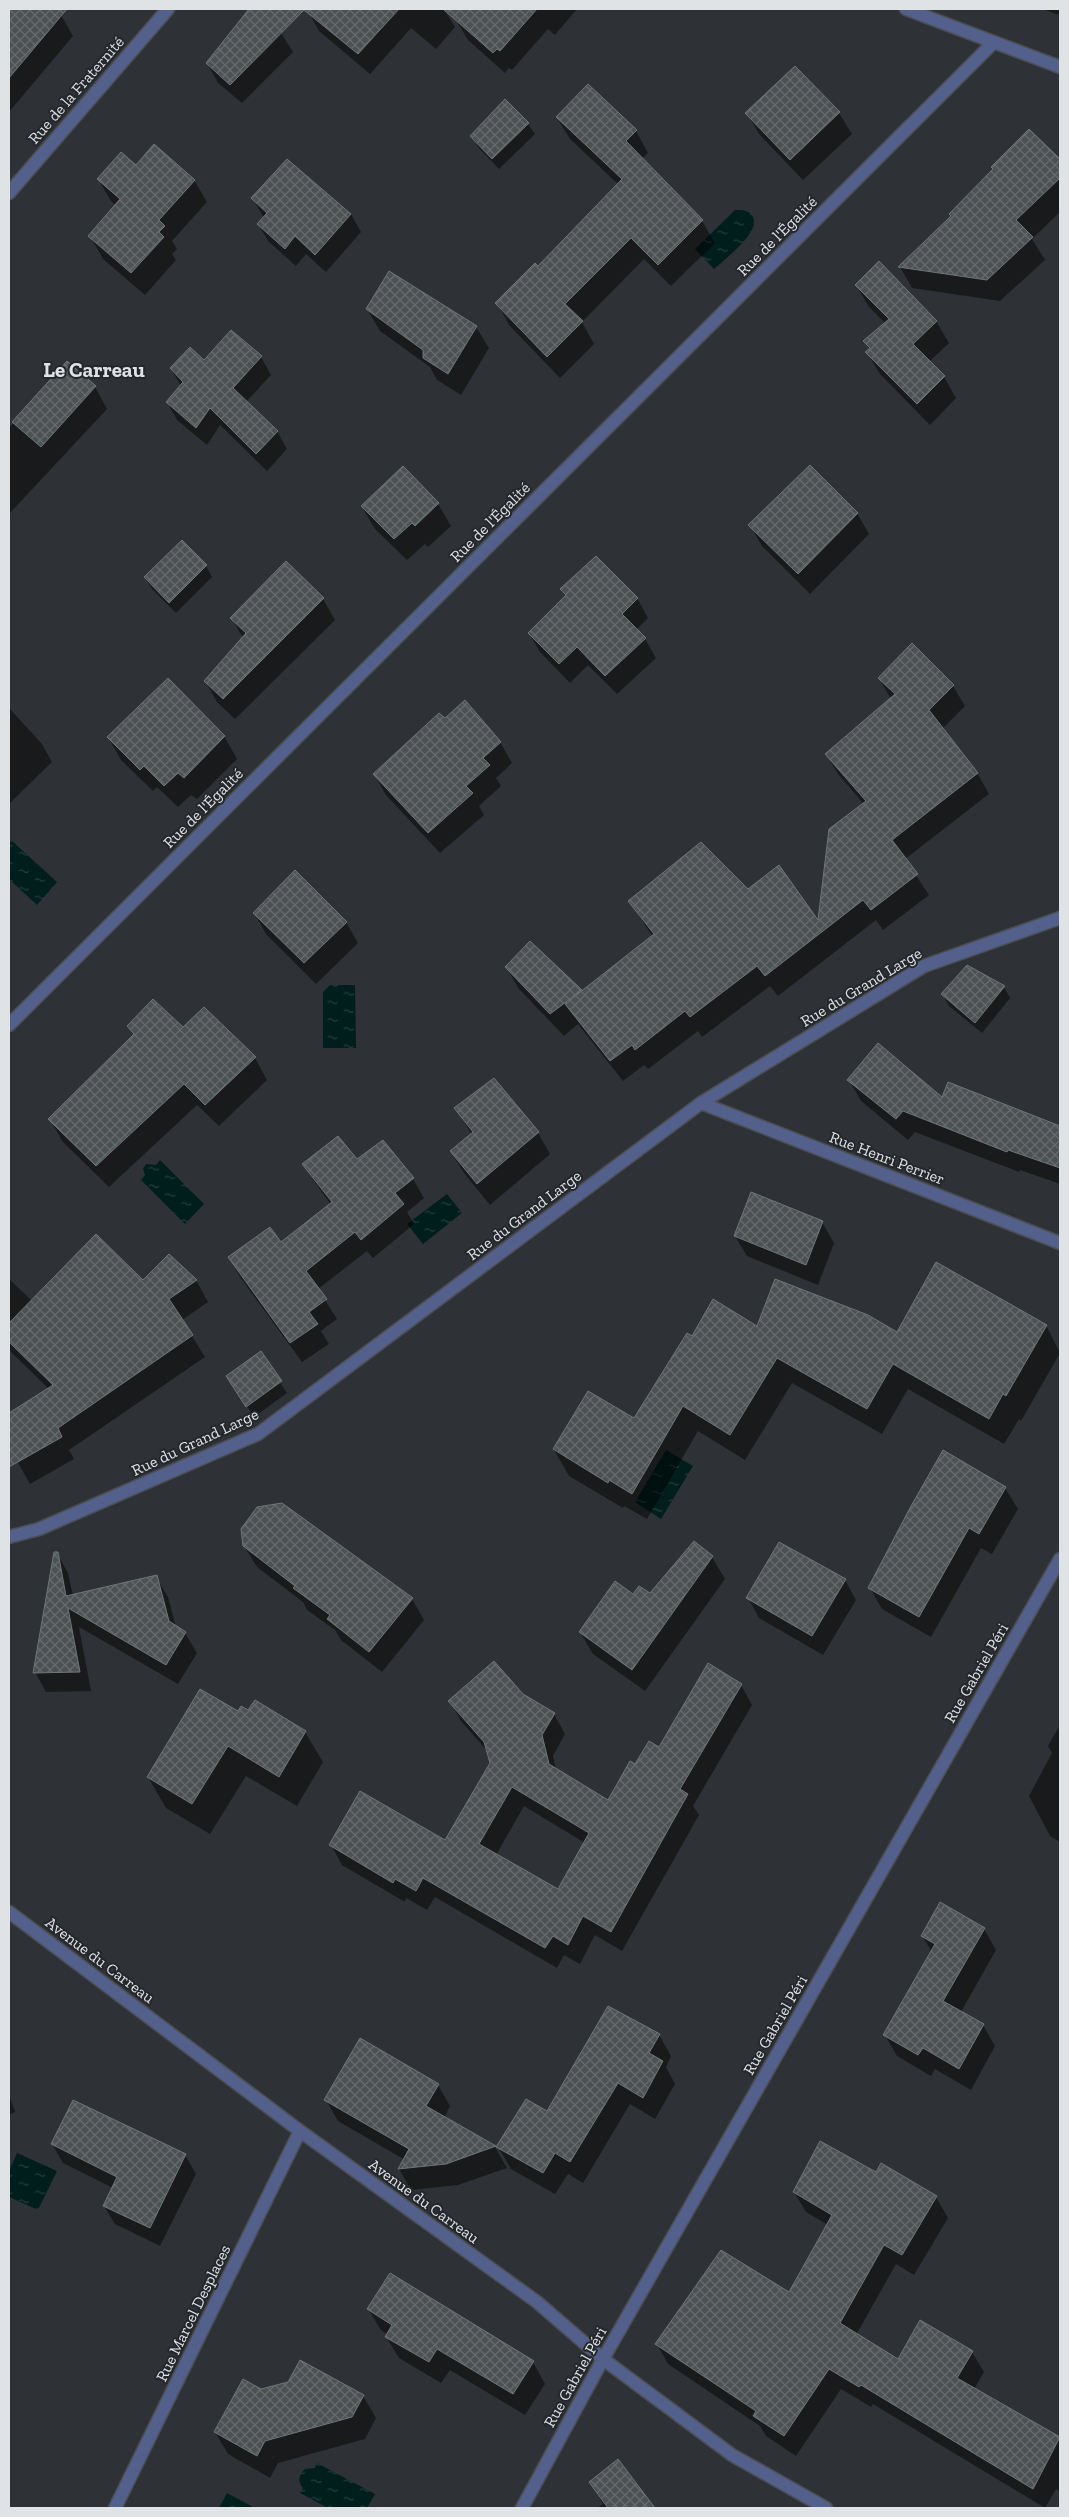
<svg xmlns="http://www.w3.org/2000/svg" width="1069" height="2517" font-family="'Zilla Slab',serif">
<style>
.water{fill:url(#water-ripples)}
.shadow{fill:#0007;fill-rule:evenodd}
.building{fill:url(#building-cross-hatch);stroke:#6f7678;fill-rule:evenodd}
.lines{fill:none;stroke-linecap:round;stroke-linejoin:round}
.street-casing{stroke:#4a4e52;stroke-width:15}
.street{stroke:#52608b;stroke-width:12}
.labels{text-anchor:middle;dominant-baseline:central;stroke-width:4;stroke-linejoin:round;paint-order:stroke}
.street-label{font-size:16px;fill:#e0e3e5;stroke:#24282c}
.district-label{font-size:21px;font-weight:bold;fill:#e0e3e5;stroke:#24282c}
</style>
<defs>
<pattern id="water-ripples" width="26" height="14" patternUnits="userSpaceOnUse" patternTransform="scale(1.25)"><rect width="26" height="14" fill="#001e1b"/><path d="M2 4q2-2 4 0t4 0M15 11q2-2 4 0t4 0" fill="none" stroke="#253f3c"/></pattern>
<pattern id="building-cross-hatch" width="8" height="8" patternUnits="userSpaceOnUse" patternTransform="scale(1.25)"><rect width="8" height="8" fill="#4c5254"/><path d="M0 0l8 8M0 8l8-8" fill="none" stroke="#666b6c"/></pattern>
</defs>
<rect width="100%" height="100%" fill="#2e3236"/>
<path class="water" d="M735,210C743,210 749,210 753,217C761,232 725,259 714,269L695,249Z
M12,841L57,882L37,905L9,879V844Z
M330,985H355L356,1048H323V992Z
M160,1160L204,1204L185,1224L141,1180L145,1175L143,1169L146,1164L156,1165Z
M447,1194L462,1213L423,1244L407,1224Z
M666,1450L693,1466L661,1519L635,1502Z
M17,2153L57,2171L38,2210L9,2197V2171Z
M317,2463L375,2494L367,2508H328L300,2493L303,2488C297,2481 299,2475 305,2469L315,2468Z
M227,2493L255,2508H219Z"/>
<path class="shadow" d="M9,9H53L61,15L73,36L9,112Z
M251,9H255L281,33L293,52L242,103L218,83L207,63Z
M310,9H444L455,27L436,49L411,28L370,74L319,31L308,11Z
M465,9H577L555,35L548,29L512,70L509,68L505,73L468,40L456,20Z
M1043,9H1060L1058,15Z
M795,67L839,113L852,134L803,180L759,134L747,113Z
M557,118L636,131L648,153L642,159L702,221L715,243L671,286L644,259L582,322L594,344L560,378L509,325L497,303L538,268L618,184L570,139Z
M528,124L535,134L499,169L478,147L472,136Z
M1029,131L1060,161V212L1032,239L1045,260L1000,301L912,288L900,267L952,217Z
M137,167L194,180L207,202L172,241L177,249L172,254L176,260L145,295L103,259L90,236L116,206L111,201L98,179Z
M253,199L351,214L361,232L326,272L306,254L296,266L269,242L258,224L264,218Z
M856,285L936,321L949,343L929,362L944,377L956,398L930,425L880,374L867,353L870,350L865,341L886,324L869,307Z
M367,309L476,327L489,348L461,395L437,380L430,367L380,331Z
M231,331L261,357L271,375L246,402L277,431L287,449L267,471L220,425L207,445L177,420L167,402L181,386L171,369L204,362Z
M67,362L95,387L107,409L9,514V428Z
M438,504L451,526L428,547L425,544L407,560L375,529L362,507Z
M857,513L869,534L810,594L762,546L750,525Z
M206,566L212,577L176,613L152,589L145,578Z
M562,589L637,598L648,618L636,630L645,639L656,658L617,694L588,665L570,683L540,652L529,633L566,597Z
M323,599L335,620L235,719L217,702L205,681L243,638L232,619Z
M912,645L953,686L965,706L942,729L977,773L989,794L905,859L929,895L883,930L876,920L778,996L770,986L702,1037L698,1031L648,1069L644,1065L623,1081L578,1024L564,1036L519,989L506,967L530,943L582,993L653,937L629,901L748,891L819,923L864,804L838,774L826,754L891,699L879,678Z
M10,709L42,744L52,762L9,804Z
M445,720L500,742L512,763L496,778L501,786L479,806L484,815L440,853L386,795L374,774Z
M224,736L237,759L197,799L191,795L178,807L157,787L153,791L121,760L108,737Z
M254,913L346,922L358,943L316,984L266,934Z
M1004,987L1010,998L982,1033L949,1006L943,995Z
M128,1026L183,1029L255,1058L267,1080L219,1126L197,1105L109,1187L62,1141L50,1119L134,1036Z
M849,1080L942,1099L949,1083L1060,1128V1184L1020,1170L1019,1172L915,1132L908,1140L861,1101Z
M456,1108L538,1133L550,1154L490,1205L464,1173L451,1152L472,1135Z
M356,1161L413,1179L424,1198L407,1212L414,1224L373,1258L367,1251L318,1289L337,1319L321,1331L329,1344L302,1362L240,1277L229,1258L280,1244L331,1205L303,1165Z
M822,1222L834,1243L818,1285L747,1256L735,1236Z
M9,1279L32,1301L144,1282L196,1280L208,1302L182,1320L205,1357L69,1450L74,1459L30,1484L9,1447V1414L49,1389L9,1350Z
M1046,1325L1060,1353L1021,1421L1019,1419L1004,1444L908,1389L882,1434L792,1383L745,1460L698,1431L647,1519L624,1506L623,1508L569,1476L554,1450L635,1420L692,1338L898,1334Z
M260,1353L287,1393L254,1417L234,1387Z
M1005,1488L1018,1509L992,1554L981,1548L931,1637L882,1609L870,1588Z
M244,1546L412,1599L424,1620L382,1672L341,1640L335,1630L307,1610L303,1602L257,1567Z
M57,1553L68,1573L73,1596L156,1577L168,1597L176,1627L185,1633L197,1653L178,1684L79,1627L91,1691L46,1692L35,1672Z
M712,1557L725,1579L645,1691L593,1654L580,1632L634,1595H650Z
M845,1580L856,1600L823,1655L759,1618L748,1598Z
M741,1685L752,1705L693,1806L699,1815L622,1951L595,1935L580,1964L564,1955L557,1968L435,1897L427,1910L406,1898L405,1902L342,1865L331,1845L446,1841L491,1764L488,1752L461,1721L450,1701L522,1695L554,1714L565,1734L553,1756L556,1770L609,1801L635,1765ZM524,1806L585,1843L558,1891L496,1855Z
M239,1713L305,1732L323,1762L297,1806L246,1776L210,1834L166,1808L148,1777Z
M1060,1725V1842L1050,1836L1029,1796L1052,1753L1048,1746Z
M984,1929L996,1950L961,2012L983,2025L995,2046L971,2090L935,2069L931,2076L897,2056L885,2035L932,1952L922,1936Z
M659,2035L671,2056L666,2067L675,2084L655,2119L630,2104L583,2183L568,2174L555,2194L511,2169L498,2147Z
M438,2085L450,2106L444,2118L495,2147L507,2168L458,2185L411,2190L399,2169L405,2160L338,2121L326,2100Z
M9,2095L15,2112L9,2115Z
M52,2144L185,2155L196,2174L160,2246L115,2224L104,2206L113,2188L63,2163Z
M882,2165L936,2197L948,2218L914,2275L896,2264L856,2335L898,2361L972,2352L984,2372L974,2389L1060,2439V2492L1056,2489L1045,2508L873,2404L871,2407L841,2389L796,2456L766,2436L760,2426L668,2364L657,2344L790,2294L828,2225L806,2212L794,2192L876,2174Z
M368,2309L533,2362L545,2384L525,2415L450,2370L441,2383L399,2358L386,2337L388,2335L381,2330Z
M261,2390L363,2396L376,2418L365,2439L278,2463L270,2478L228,2454L215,2432Z
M618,2461L654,2508H597L603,2504L591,2482Z"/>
<path class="building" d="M9,9H67L9,78Z
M249,9H399L358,54L304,10L230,85L206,63Z
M443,9H537L500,51L497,49L493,53Z
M795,66L840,112L790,160L745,113Z
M588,84L637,130L626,141L703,220L658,265L631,238L565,304L583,321L547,357L495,303L535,263L538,266L622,179L556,117Z
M505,99L529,123L492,159L470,136Z
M1029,129L1060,159V178L1016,220L1033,237L987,280L898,267L951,216L949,214L993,169L991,167Z
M154,144L195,180L159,220L165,226L159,232L164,237L131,273L88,236L120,199L97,179L121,152L136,165Z
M287,159L351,214L315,255L295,236L285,249L257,224L267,213L251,198Z
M879,261L937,321L913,344L945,376L917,404L865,352L870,348L863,341L889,319L855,285Z
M389,271L477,326L448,374L423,358V350L366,309Z
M231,330L262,356L233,388L278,431L256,454L210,408L196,428L166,402L183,382L170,368L190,347L204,360Z
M67,361L96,386L41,447L12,422Z
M810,465L858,513L798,574L748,525Z
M403,466L439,503L415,526L412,523L394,539L361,506Z
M182,540L207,565L169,603L144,577Z
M596,556L638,598L622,614L646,638L605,676L577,647L559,664L528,633L566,595L560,589Z
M286,561L324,598L223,699L204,681L246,633L230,618Z
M912,643L954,685L929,710L978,773L892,840L918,874L871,910L863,900L765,976L757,966L690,1017L685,1011L635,1050L632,1045L610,1061L565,1004L654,934L628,901L701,842L748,889L779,865L818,920L829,829L866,801L825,754L895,694L878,678Z
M168,678L225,736L184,778L178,773L164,786L144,766L140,770L107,737Z
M465,700L501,742L483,758L490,765L466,786L473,793L428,833L373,774L439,713L445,718Z
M295,870L347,922L304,963L253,913Z
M530,941L582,990L550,1014L505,967Z
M967,965L1005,986L975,1023L941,994Z
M153,999L183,1027L204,1007L256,1057L205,1105L184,1084L96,1166L48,1119L134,1034L127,1026Z
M878,1043L942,1097L948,1082L1060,1126V1168L1008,1150L1007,1152L903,1111L896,1119L847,1080Z
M494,1078L539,1132L477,1184L450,1151L473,1132L454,1108Z
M338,1136L357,1159L383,1140L414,1178L395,1193L404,1204L361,1240L355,1232L306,1271L327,1299L309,1312L318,1324L290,1343L228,1257L270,1227L281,1242L332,1202L302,1164Z
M751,1192L823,1221L806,1265L734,1236Z
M96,1234L143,1280L169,1254L197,1280L169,1299L193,1335L58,1428L62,1437L9,1467V1413L53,1385L9,1342V1323Z
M936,1262L1047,1325L1006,1396L1003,1394L989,1419L893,1364L867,1409L777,1358L730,1435L683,1406L632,1494L609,1480L608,1483L553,1449L588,1391L634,1418L687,1333L692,1336L713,1299L757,1326L775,1279L868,1315L897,1332Z
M261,1351L282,1381L246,1407L226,1376Z
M943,1450L1006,1487L979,1534L969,1528L919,1617L868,1588L910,1508Z
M282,1503L413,1598L369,1652L327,1619L330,1615L293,1588L295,1586L243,1546L241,1529L257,1507Z
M694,1541L713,1556L632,1670L579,1632L615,1581L633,1594L639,1586L650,1593Z
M779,1542L846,1579L812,1636L746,1598Z
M54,1552H58L66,1596L157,1575L169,1621L186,1632L166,1665L68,1608L80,1672L33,1673Z
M494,1661L523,1694L555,1713L542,1735L549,1764L608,1800L630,1761L635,1764L649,1741L659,1747L708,1663L742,1684L680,1789L688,1794L611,1932L583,1916L568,1945L553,1936L545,1948L423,1878L416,1891L395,1879L393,1883L329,1845L360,1791L445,1840L490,1763L484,1742L448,1701ZM512,1787L589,1833L558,1889L479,1844Z
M200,1689L238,1711L241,1706L248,1710L255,1700L306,1731L279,1777L228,1746L192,1804L147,1777Z
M940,1902L985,1928L943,2001L984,2024L959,2069L923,2048L918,2055L883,2035L935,1944L921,1936Z
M608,2006L660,2034L649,2053L663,2061L643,2098L618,2083L570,2162L555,2153L543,2173L496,2147L526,2099L547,2111Z
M360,2038L439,2084L426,2106L496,2146L446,2164L398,2169L409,2149L324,2100Z
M73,2100L186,2154L150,2228L103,2206L117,2177L51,2144Z
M820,2141L876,2172L881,2163L937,2196L902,2255L884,2245L840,2323L898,2359L920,2320L973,2351L957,2378L1060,2437L1033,2489L861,2385L859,2387L829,2369L784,2436L753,2416L756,2411L655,2344L721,2250L789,2292L832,2215L793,2192Z
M390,2273L534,2361L513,2394L437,2349L429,2362L385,2337L392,2325L367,2309Z
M300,2360L364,2395L352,2417L265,2441L257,2456L214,2432L243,2379L261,2389L288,2382Z
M618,2459L655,2508H608L589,2482Z"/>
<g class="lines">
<defs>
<path id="street" d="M906,9L1060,67
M9,193L168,9
M9,1025L994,42
M701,1103L1060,1243
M9,1537L39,1529L258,1434L701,1103L924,966L1060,918
M9,1912L300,2131L537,2302L603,2359L732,2455L826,2508
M115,2508L300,2131
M522,2508L603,2359L1060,1559"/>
</defs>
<use href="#street" class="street-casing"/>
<use href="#street" class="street"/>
</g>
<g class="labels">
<g class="street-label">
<text transform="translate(76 90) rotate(-49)">Rue de la Fraternité</text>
<text transform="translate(777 236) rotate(-45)">Rue de l'Égalité</text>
<text transform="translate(490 522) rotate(-45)">Rue de l'Égalité</text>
<text transform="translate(203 808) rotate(-45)">Rue de l'Égalité</text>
<text transform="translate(861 987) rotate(-31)">Rue du Grand Large</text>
<text transform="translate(887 1158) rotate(21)">Rue Henri Perrier</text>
<text transform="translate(524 1215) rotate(-37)">Rue du Grand Large</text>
<text transform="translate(195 1442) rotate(-25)">Rue du Grand Large</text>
<text transform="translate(976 1673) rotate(-60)">Rue Gabriel Péri</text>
<text transform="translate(100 1960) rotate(37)">Avenue du Carreau</text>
<text transform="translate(775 2025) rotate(-60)">Rue Gabriel Péri</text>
<text transform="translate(424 2201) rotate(36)">Avenue du Carreau</text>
<text transform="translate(193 2313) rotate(-64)">Rue Marcel Desplaces</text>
<text transform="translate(575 2377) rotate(-61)">Rue Gabriel Péri</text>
</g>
<g class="district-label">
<text x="94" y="369">Le Carreau</text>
</g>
</g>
<rect width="1069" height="2517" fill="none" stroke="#e0e3e5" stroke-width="20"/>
</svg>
